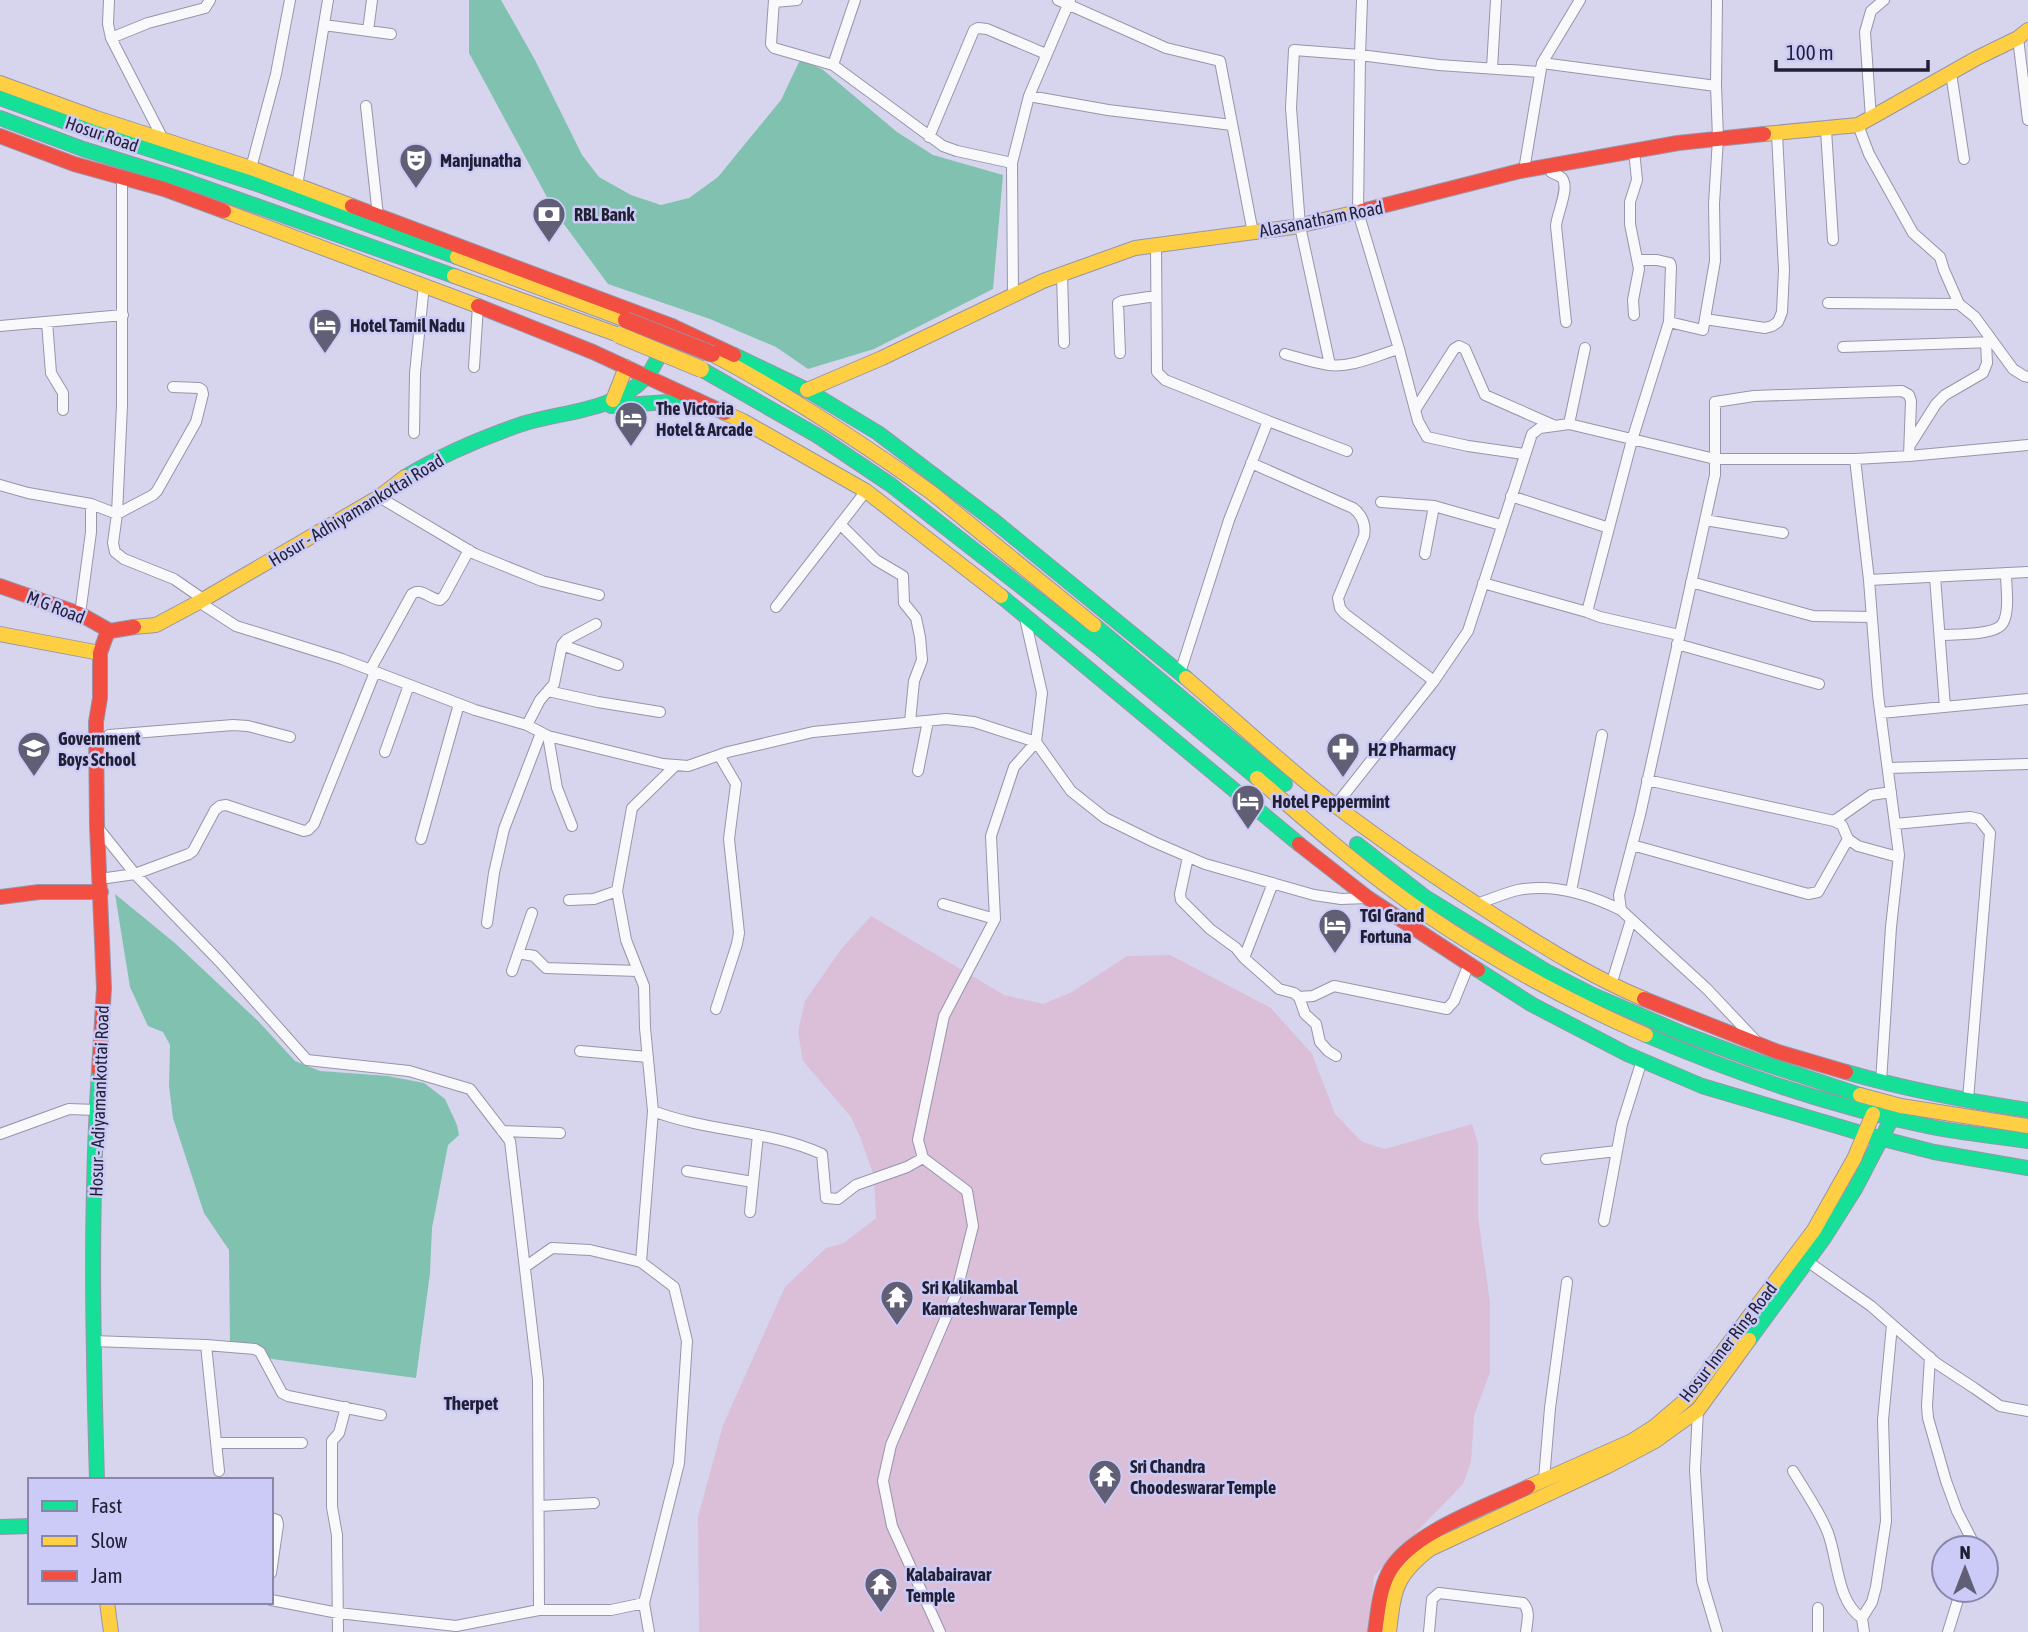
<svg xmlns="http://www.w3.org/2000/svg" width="2028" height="1632" font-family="'Asap Condensed',sans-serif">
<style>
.green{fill:#dbbed8}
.water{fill:#81c1af}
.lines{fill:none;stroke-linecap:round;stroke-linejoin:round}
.street-casing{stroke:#9695a9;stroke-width:12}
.fast-casing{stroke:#9695a9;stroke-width:16}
.slow-casing{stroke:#9695a9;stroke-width:16}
.jam-casing{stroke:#9695a9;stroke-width:16}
.street{stroke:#f9f9fc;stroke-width:10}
.fast{stroke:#16e098;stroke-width:14}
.slow{stroke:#ffcf43;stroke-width:14}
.jam{stroke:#f24e42;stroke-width:14}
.slow-bridge-casing{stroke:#9695a9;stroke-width:18;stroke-linecap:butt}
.jam-bridge-casing{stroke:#9695a9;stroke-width:18;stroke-linecap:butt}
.slow-bridge{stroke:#ffcf43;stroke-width:16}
.jam-bridge{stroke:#f24e42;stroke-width:16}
.labels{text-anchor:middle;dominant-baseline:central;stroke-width:5;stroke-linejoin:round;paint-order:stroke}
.street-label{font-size:18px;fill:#211f34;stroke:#cccbf7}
.poi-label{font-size:18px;font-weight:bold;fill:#211f34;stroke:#cccbf7;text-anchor:start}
.neighbourhood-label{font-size:19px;font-weight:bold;fill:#211f34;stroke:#cccbf7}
</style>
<rect width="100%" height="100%" fill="#d6d5ed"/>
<path class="green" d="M871,916L1004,995L1043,1004L1072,992L1127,956L1170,955L1271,1008L1312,1054L1335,1114L1362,1142L1385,1149L1472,1124L1478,1144V1217L1490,1303V1372L1474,1416L1471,1462L1463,1484L1374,1576L1369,1632H699L698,1517L723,1425L785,1287L826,1248L844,1243L876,1218L874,1176L860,1137L851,1117L803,1061L798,1032L805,1001L842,948Z"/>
<path class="water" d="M469,0H501L535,60L582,155L599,177L631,195L661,205L689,198L718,177L781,100L800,60L822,69L897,132L933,155L1003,175L993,289L874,349L808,369L776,347L710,319L608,284L555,212L469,53Z
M115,894L176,944L259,1022L295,1061L320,1071L388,1076L424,1083L445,1099L457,1125L459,1135L448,1145L432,1228L430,1273L416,1378L272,1359L230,1342L229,1250L204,1213L173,1118L169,1086L170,1045L163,1032L148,1026L130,987Z"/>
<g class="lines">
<defs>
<path id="street" d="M109,0L108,24L111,38L163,139
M774,0L771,44L774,48L833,65L943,146L957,151L1012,163
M1058,0L1166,48L1220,61L1253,233
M1362,0L1360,55L1358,212L1399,349L1418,421L1427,437L1468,446L1524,454
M774,2L797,0
M324,25L391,34
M368,31L372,0
M111,38L148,23L205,8L210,0
M2018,38L2028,120
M1542,63L1716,86
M833,65L855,0
M1492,68L1496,0
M1951,73L1964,159
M1029,96L1108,110L1232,125
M366,106L378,216
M1871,118L1865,32L1871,11L1884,0
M1858,125L1869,154L1913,233L1940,257L1944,270L1959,304L1975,317L2013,369L2024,376L2028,377
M1826,130L1833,240
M929,137L974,30L978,28L987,29L1046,54
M1549,166L1551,172C1554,174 1559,175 1562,178C1570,188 1557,213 1556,226L1566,322
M251,168L276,74L290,0
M1524,170L1542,63L1580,0
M122,177V405L117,514L113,543L115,552L124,559L174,579L203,599
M297,186L328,0
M1156,245L1157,372L1165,380L1268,421L1229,520L1180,673
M1638,260H1657L1670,263L1671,267L1669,322
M1062,274L1064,343
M1013,294L1012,163L1029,96L1070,0
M1828,303L1959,304
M1634,315L1633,300L1639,269L1630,224V202L1637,180L1634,151
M1705,319L1765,328L1772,326L1778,322L1782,312L1784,270L1777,134
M47,322L51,373L63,393V410
M0,326L123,315
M1843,347L1993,342
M1120,353L1118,303L1122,301L1156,296
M1285,354C1300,358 1314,363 1329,365C1352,368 1377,355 1399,349
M1330,365L1300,226L1291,108L1294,50L1360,55L1439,65L1540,72
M474,367L478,306
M1415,410L1454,349L1459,346L1465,349L1485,395L1553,425
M1268,421L1347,451
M1569,424L1585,348
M414,433L415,373L424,285
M1910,445L1936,404L1945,395L1983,373L1987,363L1986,342
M1909,456L2028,445
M1251,463L1353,508C1362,515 1366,525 1364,536L1338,598L1340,608L1345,614L1434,681
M0,485L28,493L91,504V532L80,614
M1511,496L1609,528
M379,497L475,554L542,581L599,595
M1381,502L1434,506L1501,525
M91,504L117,514L153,495L157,491L196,422L203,394L202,390L199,388L173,387
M1705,520L1783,533
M840,524L876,560L903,576L904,603L916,618L920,637L922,660L914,681L910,722
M1425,554L1434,506
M1935,577L1945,707
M1691,582L1813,616L1872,617
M1483,583L1587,612
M199,602L236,626L342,659L475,710L527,725L548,736L663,764L688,766L728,752L813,732L946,719L974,722L1036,742L1071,791L1105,818L1154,842L1205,864L1314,895L1341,899L1368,898
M776,607L866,491
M1679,635L1600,617L1587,612L1632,440L1669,322L1703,330L1715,261L1714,204L1718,138L1716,86L1717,0
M1940,635C1954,634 1996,636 2003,623C2010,610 2006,588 2006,573
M1677,644L1819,684
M562,645L618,665
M370,670L412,594C422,587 429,599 440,600L444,596L469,550
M548,691L598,702L660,712
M1881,713L2028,699
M527,725L540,700L554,684L562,645L566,640L596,624
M109,735L233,725L248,726L290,737
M548,736L557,788L572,826
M385,752L409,685
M676,765L632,808L617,891L626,940L644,986L645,1028L653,1111C708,1132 769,1130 822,1154L826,1198L838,1199L856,1185L907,1167L923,1158
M1888,768L2028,764
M918,771L928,721
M1647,780L1834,821L1842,825L1848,839L1858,846L1898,857
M1336,805L1434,681L1468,631L1532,434L1540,428L1569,424L1715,459H1855
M1834,821L1871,795L1891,792
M1895,824L1970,817L1979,819L1990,833L1968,1100
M99,829L135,874L220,962L307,1060L409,1071L470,1089L510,1141L538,1380L539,1610L456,1626L338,1613L271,1600
M421,839L459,704
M1632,845L1808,894L1818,892L1848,839
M1188,857L1180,894L1181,900L1210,929L1236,948L1244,958
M100,879L135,874L189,854L193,851L215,810L220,806L226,805L304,831L308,830L314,824L375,672
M1273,883L1244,958L1279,989L1294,993L1299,997L1305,1014L1316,1024L1320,1042L1328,1051L1336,1056
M1571,891L1602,735
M569,900L594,899L617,891
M943,904L995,919
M1476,904C1490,900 1504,893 1518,890C1554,883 1589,894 1621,910
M487,923L494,873L504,829L541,733
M518,953L534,956L546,968L638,971
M512,971L532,913
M1611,985L1631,920
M1299,997L1313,996L1334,986L1447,1009L1454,1001L1469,964
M716,1009L737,944L739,933L729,839L736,784L719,755
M1758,1043L1707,989L1621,910L1619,895L1640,815L1715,475V402L1754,396L1902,391L1909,395L1911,401L1909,456L1855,459L1869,580
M580,1051L648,1057
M1881,1082L1891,927L1899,855L1878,695L1869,580L2028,572
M502,1131L560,1133
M0,1134L69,1109L96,1110
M1546,1159L1617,1151
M687,1171L753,1182
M750,1212L758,1135
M1604,1221L1622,1124L1642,1060
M1807,1261L1871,1306L1936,1363L1974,1388L2000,1406L2028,1411
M641,1262L653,1111
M525,1267L552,1248L590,1250L641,1262L674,1287L687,1341L679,1463L644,1603L611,1610H539
M93,1341L206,1345L255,1349L260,1352L282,1393L288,1396L381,1415
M206,1345L219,1471
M1930,1357L1927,1406L1928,1418L1946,1481L1957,1511L1971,1538L1972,1548
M1696,1409L1698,1410L1695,1470L1702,1581L1717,1632
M217,1443H302
M1793,1471C1805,1491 1820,1512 1828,1533C1838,1560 1837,1602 1862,1618
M1544,1479L1550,1408L1567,1282
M539,1506L594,1503
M271,1518L277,1520L278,1525L271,1573
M644,1603L649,1632
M338,1632L337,1535L332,1507V1441L339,1433L346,1407
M940,1632L892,1526L883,1481L891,1445L956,1294L973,1226L967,1191L923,1158L918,1140L944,1016L995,919L991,836L1014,767L1036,742L1042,693L1024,614
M1429,1632L1432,1599L1439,1593L1523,1603C1531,1611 1527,1622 1526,1632
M1818,1632V1608
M1864,1632L1862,1618L1872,1602L1876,1587L1886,1521L1883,1420L1892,1325
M1948,1632L1961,1590"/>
<path id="fast" d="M0,98L77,126L260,185L457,257
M0,118L83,149L186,181L454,276
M734,355L807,390L878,433L993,520L1186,678
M701,369L818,436L891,485L1101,649L1257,778
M611,406L697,400
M405,477C440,456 484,437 522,424C563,411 613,412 645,378C655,369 666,339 672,326
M1001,596L1299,844
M1094,625L1285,784
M1357,844L1425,897L1546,971L1593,995L1684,1034L1754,1060L1860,1095
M1478,970L1531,1004L1627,1054L1702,1086L1864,1134L1934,1152L2028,1168
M1646,1035C1737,1074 1830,1106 1927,1126C1960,1133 1994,1136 2028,1141
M1846,1072C1905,1089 1967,1101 2028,1110
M1749,1340L1824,1238L1855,1189L1892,1118
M97,1480C93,1344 90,1207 99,1071
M0,1527L30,1526"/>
<path id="slow" d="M0,83L96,118L251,168L352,206
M1764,134L1858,125L1977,58L2018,38L2028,30
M224,211L478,306
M457,257L626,320
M454,276L619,335
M712,354C789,395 861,442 932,493L1094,625
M807,390L882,358L1043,281L1135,248L1293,227L1362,211
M613,400L626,367
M725,413L743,421L866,491L1001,596
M134,627L156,625L199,602L379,497L405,477
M0,634L100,653
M1186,678C1234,719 1282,764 1332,803C1387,845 1445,884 1503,921C1549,950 1594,978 1644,999
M1257,778C1312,826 1367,874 1427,915C1496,962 1570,1002 1646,1035
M1860,1095L1901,1106L2028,1126
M1528,1487L1632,1441L1654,1427L1688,1398L1814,1230L1854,1159L1873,1114
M107,1602L111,1632
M1389,1632C1394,1590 1395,1576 1430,1549L1606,1467L1655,1441L1698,1410L1749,1340"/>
<path id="jam" d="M0,136L74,164L164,189L224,211
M352,206L672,326L734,355
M1362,211L1520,171L1678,143L1764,134
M478,306L593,352L725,413
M0,586L80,614L110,631
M1299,844L1368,898L1478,970
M0,897L39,892H101
M1644,999L1778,1052L1846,1072
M99,1071L104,988L97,826L96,722L100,698V653L106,636L110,631L134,627
M1375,1632C1378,1613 1379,1592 1388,1574C1407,1534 1488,1506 1528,1487"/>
</defs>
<use href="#street" class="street-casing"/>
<use href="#fast" class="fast-casing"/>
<use href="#slow" class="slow-casing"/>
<use href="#jam" class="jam-casing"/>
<use href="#street" class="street"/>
<use href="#fast" class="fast"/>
<use href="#slow" class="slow"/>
<use href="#jam" class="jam"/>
<defs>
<path id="slow-bridge" d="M619,335L701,369"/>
<path id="jam-bridge" d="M626,320L712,354"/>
</defs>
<use href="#slow-bridge" class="slow-bridge-casing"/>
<use href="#jam-bridge" class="jam-bridge-casing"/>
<use href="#slow-bridge" class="slow-bridge"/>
<use href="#jam-bridge" class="jam-bridge"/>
</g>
<defs>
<symbol id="theatre-pin" viewBox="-11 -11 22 30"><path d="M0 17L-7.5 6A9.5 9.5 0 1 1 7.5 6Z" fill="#605f75" stroke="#cccbf7"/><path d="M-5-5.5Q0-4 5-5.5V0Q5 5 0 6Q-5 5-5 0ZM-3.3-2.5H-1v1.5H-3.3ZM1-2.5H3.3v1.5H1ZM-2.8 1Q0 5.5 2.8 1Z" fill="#fff"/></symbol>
<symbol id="bank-pin" viewBox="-11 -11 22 30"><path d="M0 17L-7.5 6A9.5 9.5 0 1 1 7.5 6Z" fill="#605f75" stroke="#cccbf7"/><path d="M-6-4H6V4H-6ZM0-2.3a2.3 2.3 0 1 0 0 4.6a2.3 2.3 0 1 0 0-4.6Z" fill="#fff"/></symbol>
<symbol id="hotel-pin" viewBox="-11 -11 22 30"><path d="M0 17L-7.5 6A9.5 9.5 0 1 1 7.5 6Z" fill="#605f75" stroke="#cccbf7"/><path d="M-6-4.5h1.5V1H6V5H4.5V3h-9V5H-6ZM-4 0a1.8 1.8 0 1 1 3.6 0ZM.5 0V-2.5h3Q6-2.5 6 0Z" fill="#fff"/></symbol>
<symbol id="school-pin" viewBox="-11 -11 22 30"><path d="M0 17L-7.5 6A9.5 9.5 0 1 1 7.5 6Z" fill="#605f75" stroke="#cccbf7"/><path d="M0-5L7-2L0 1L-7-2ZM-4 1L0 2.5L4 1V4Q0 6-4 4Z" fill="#fff"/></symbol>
<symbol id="pharmacy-pin" viewBox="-11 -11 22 30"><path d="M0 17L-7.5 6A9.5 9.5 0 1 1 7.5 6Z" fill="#605f75" stroke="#cccbf7"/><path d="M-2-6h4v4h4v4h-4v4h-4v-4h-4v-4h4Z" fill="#fff"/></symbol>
<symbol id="temple-pin" viewBox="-11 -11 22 30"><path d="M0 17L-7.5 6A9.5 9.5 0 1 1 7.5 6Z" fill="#605f75" stroke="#cccbf7"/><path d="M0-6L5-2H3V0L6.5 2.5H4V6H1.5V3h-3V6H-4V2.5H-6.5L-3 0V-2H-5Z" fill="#fff"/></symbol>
</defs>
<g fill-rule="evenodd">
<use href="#theatre-pin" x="397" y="141" width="38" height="52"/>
<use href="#bank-pin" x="530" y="195" width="38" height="52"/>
<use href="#hotel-pin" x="306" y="306" width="38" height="52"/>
<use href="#hotel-pin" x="612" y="399" width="38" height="52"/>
<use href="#school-pin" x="15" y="729" width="38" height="52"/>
<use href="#pharmacy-pin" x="1324" y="730" width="38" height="52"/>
<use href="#hotel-pin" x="1229" y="782" width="38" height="52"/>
<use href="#hotel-pin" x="1316" y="906" width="38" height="52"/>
<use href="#temple-pin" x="878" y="1278" width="38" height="52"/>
<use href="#temple-pin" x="1086" y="1457" width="38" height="52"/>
<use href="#temple-pin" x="862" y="1565" width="38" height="52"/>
</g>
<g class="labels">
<g class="street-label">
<text transform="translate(102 134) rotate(19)">Hosur Road</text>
<text transform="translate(1321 219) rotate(-11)">Alasanatham Road</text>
<text transform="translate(356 510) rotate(-31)">Hosur - Adhiyamankottai Road</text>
<text transform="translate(56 607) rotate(21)">M G Road</text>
<text transform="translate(99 1101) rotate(-88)">Hosur - Adiyamankottai Road</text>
<text transform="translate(1728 1342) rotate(-52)">Hosur Inner Ring Road</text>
</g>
<g class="poi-label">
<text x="440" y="160">Manjunatha</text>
<text x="574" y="214">RBL Bank</text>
<text x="350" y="325">Hotel Tamil Nadu</text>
<text x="656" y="408">The Victoria<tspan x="656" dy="21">Hotel &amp; Arcade</tspan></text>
<text x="58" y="738">Government<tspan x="58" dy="21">Boys School</tspan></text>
<text x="1368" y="749">H2 Pharmacy</text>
<text x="1272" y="801">Hotel Peppermint</text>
<text x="1360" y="915">TGI Grand<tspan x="1360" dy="21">Fortuna</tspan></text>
<text x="922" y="1287">Sri Kalikambal<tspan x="922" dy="21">Kamateshwarar Temple</tspan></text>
<text x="1130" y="1466">Sri Chandra<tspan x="1130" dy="21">Choodeswarar Temple</tspan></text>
<text x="906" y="1574">Kalabairavar<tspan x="906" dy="21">Temple</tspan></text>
</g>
<g class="neighbourhood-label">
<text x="471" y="1403">Therpet</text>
</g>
</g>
<rect x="28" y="1478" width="245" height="126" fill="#cccbf7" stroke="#8886a9" stroke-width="2"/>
<rect x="42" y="1501" width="35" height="10" fill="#16e098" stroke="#8886a9" stroke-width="2"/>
<text x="91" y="1513" font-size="21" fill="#211f34">Fast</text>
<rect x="42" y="1536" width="35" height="10" fill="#ffcf43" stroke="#8886a9" stroke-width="2"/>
<text x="91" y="1548" font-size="21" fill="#211f34">Slow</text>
<rect x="42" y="1571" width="35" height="10" fill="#f24e42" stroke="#8886a9" stroke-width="2"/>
<text x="91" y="1583" font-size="21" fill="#211f34">Jam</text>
<g transform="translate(1965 1569)"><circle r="33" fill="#cccbf7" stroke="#8886a9" stroke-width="2"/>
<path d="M0-5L12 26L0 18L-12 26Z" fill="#605f75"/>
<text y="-10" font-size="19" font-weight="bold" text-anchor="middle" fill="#211f34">N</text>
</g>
<path d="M1776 60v10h152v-10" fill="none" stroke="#211f34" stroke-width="3.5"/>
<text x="1786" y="60" font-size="21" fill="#211f34" stroke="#cccbf7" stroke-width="5" paint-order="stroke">100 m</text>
</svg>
